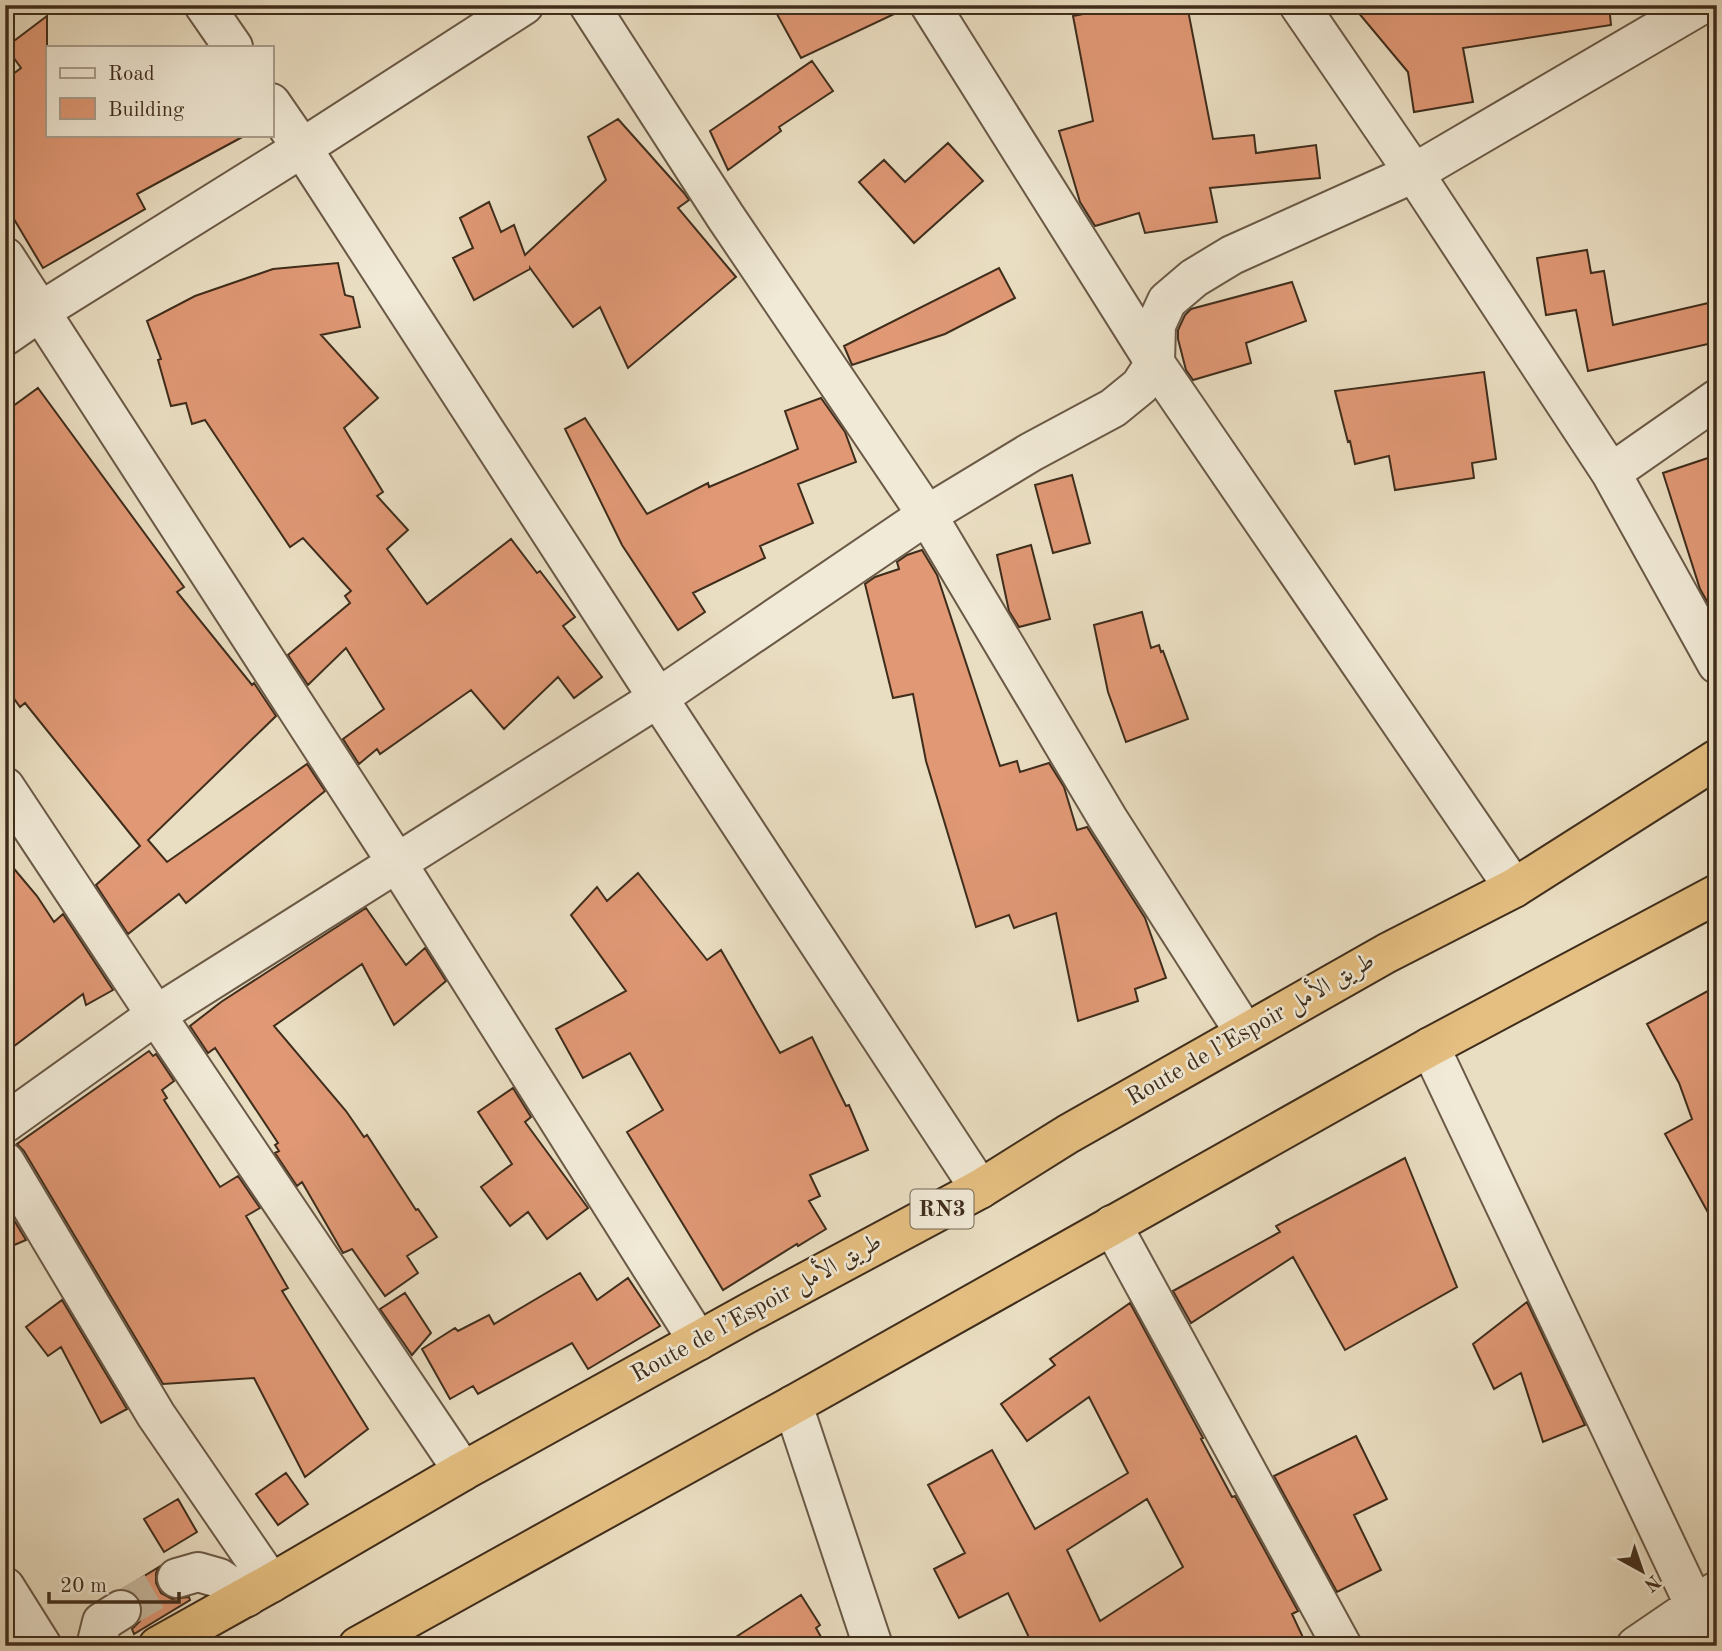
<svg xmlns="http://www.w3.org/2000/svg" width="1722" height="1651" font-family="'Old Standard TT',Amiri,serif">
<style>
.building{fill:#e09875;stroke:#3f2d1c;stroke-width:2;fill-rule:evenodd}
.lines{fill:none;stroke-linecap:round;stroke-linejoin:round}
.minor-tunnel{stroke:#c8bba1;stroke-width:38;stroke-dasharray:38 19;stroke-linecap:butt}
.minor-casing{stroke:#6a5946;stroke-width:42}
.highway-casing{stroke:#3f2d1c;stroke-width:42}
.minor{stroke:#f1ead7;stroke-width:38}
.highway{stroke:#e5bf81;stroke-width:38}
.labels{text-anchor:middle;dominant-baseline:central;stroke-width:5;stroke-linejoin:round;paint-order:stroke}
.shield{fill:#f1ead7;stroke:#746654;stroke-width:2}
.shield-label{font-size:23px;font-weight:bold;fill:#3f2d1c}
.street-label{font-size:24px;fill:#3f2d1c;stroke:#f1ead7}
</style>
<rect width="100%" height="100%" fill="#eadec2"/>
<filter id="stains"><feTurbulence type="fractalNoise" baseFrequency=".00286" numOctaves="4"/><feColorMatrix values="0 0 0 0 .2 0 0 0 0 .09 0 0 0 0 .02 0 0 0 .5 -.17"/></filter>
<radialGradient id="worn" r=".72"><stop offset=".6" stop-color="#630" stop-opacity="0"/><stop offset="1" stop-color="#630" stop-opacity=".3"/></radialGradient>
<path class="building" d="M772,5H908L909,7L801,58Z
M1128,5H1187L1213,139L1254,135L1256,153L1316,145L1320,178L1210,188L1217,222L1145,233L1139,213L1095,226L1080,202L1059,131L1093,121L1073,16Z
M1352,5H1609L1611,25L1463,48L1473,102L1414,112L1408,72Z
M47,16V135H246L137,194L145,209L43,268L5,204V80L21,68L6,47Z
M812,61L833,91L779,127L781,131L728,170L710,131Z
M618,119L684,193L689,200L678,208L736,277L628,368L600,307L573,327L530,268V269L474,300L453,258L473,248L460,218L489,202L501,232L514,225L525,255L606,180L588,137Z
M948,143L983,181L914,243L859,182L884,160L905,182Z
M1587,250L1591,273L1604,271L1613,325L1717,301V342L1588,371L1576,310L1546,315L1537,258Z
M338,263L345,295L353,297L360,327L321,335L378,398L344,428L383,492L377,496L408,530L387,549L427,604L511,539L537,573L540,571L575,617L563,626L602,677L574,698L558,677L504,729L471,690L380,754L377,749L359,764L343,739L384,709L346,648L308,685L288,655L350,603L345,596L351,591L303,538L290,547L205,420L192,424L186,403L171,406L158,360L161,359L147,321L195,296L273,269Z
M999,268L1015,298L945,334L852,365L844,346Z
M1292,282L1306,321L1246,343L1251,363L1193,380L1186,370L1178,339V330L1185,315L1191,309Z
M1484,372L1496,459L1472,463L1474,478L1395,490L1389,456L1355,464L1350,441L1348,442L1335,391Z
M38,388L184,587L177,592L252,685L254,683L276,716L148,840L167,862L307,764L325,791L186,903L179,894L128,934L96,885L140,846L25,703L20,707L5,686V412Z
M821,398L845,432L856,462L798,484L813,523L760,546L765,558L693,593L705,612L678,630L622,545L565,429L585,418L647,514L708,483L709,487L798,449L785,411Z
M1717,455V617H1716L1700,589L1663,473Z
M1072,475L1090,543L1053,553L1035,485Z
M1031,545L1050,619L1019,627L1009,611L997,555Z
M922,550L937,575L1000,766L1017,761L1020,772L1049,763L1064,787L1077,830L1087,827L1145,918L1166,978L1135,989L1138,1001L1078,1021L1056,913L1014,928L1009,915L976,927L926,761L913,694L893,698L865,584L875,577L899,569L897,562L907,555Z
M1142,612L1151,648L1159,645L1161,652L1163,651L1188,719L1126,742L1108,692L1094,625Z
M5,858L37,896L54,922L63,914L113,990L86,1005L83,994L5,1053Z
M638,873L707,960L721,950L780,1053L812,1037L846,1106L849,1105L868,1150L810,1175L820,1196L809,1201L826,1229L798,1246L797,1244L723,1290L627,1132L663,1110L630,1053L583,1078L556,1029L626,991L571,915L597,887L607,901Z
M366,908L406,965L425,948L446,981L394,1025L362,964L274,1026L346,1111L364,1137L367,1135L416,1210L418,1209L437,1237L407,1256L418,1273L385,1296L352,1249L343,1253L302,1182L297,1186L275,1153L279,1151L275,1145L278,1143L215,1048L208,1053L190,1026L221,1002Z
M1717,986V1229L1665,1134L1692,1119L1679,1083L1647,1024Z
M149,1051L153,1056L156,1054L174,1081L162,1090L167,1098L164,1100L220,1187L238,1176L260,1208L246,1216L288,1288L282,1291L368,1429L305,1477L254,1378L163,1384L24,1151L17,1144Z
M513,1088L531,1117L525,1122L588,1208L547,1239L528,1212L510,1226L481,1187L512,1164L478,1112Z
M1405,1158L1457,1287L1345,1350L1293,1257L1191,1323L1173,1291L1280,1232L1276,1226Z
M6,1207L26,1240L5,1249V1208Z
M580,1273L597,1300L628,1278L660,1326L588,1369L572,1343L478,1394L473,1386L450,1399L422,1349L455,1328L458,1331L489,1315L494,1324Z
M405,1293L431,1333L412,1355L380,1309Z
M62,1300L127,1409L101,1423L61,1347L48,1356L26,1327Z
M1527,1302L1585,1425L1543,1442L1521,1373L1494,1389L1473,1344Z
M1130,1303L1203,1438L1201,1439L1232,1497L1235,1496L1298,1611L1292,1614L1307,1646H1033L1008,1593L959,1618L934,1569L965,1553L928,1485L992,1450L1035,1529L1128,1473L1089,1397L1027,1441L1001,1404L1055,1365L1050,1359ZM1147,1499L1183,1567L1100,1621L1067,1550Z
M1356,1436L1387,1499L1354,1515L1381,1570L1337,1592L1274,1476Z
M286,1473L308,1504L278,1525L256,1494Z
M178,1499L197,1532L164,1552L144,1519Z
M159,1567L156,1573V1583L161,1593L172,1599L189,1597L190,1600L134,1634L132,1629L140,1621L143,1608L139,1598L132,1591L123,1589Z
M801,1595L820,1625L816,1628L826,1646H722Z"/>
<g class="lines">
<path class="minor-tunnel" d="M121,1610L177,1578"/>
<defs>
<path id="minor" d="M204,5L233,47
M589,5L725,216L927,515L1108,819L1245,1033
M930,5L1155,363L1514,888
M1299,5L1414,173L1611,473L1717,664
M271,103L302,148L658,698L980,1189
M5,257L397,863L698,1341
M5,336L41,311L302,148L524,5
M1611,473L1717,399
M5,787L156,1015L463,1471
M1430,1047L1695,1606L1707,1646
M5,1123L156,1015L658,698L927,515L1031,452L1113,408L1140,386L1155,363L1156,325L1167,301L1194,278L1232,255L1414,173L1701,5
M5,1162L156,1415L271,1583
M1112,1225L1342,1646
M793,1405L873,1646
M177,1578L198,1572L219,1578L247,1597
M5,1587L42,1646
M96,1646L102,1622L121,1610
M1636,1646L1715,1592"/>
<path id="highway" d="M158,1646L271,1583L463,1471L750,1312L980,1189L1068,1134L1387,953L1514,888L1717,759
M358,1646L793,1405L1430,1047L1717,894"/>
</defs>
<use href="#minor" class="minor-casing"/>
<use href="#highway" class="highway-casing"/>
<use href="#minor" class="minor"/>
<use href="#highway" class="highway"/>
</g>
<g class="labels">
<rect class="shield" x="910.5" y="1189.5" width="63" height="39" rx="5"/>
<g class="shield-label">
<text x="942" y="1209">RN3</text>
</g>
<g class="street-label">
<text transform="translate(1251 1030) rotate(-30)">Route de l’Espoir طريق الأمل</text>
<text transform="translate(757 1309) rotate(-29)">Route de l’Espoir طريق الأمل</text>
</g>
</g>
<rect width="1722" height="1651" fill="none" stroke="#eadec2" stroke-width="28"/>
<rect x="7" y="7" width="1708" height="1637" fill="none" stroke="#3f2d1c" stroke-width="3.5"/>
<rect x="14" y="14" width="1694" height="1623" fill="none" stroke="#3f2d1c" stroke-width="2"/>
<rect x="46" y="46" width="228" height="91" fill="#f1ead7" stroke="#aa9e8c" stroke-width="2"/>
<rect x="60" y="68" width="35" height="10" fill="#f1ead7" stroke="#aa9e8c" stroke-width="2"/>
<text x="108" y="80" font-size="21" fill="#3f2d1c">Road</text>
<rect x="60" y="98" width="35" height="21" fill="#e09875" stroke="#aa9e8c" stroke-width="2"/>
<text x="108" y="116" font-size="21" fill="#3f2d1c">Building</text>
<g transform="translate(1642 1571) rotate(140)" stroke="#f1ead7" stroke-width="5" paint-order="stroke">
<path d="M0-5L12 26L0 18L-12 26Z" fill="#3f2d1c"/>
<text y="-10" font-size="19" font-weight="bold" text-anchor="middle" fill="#3f2d1c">N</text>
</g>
<path d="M49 1592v10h130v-10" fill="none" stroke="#3f2d1c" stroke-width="3.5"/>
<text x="60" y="1592" font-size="21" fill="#3f2d1c" stroke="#f1ead7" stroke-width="5" paint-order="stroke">20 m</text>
<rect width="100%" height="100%" filter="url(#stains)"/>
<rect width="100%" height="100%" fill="url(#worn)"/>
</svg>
